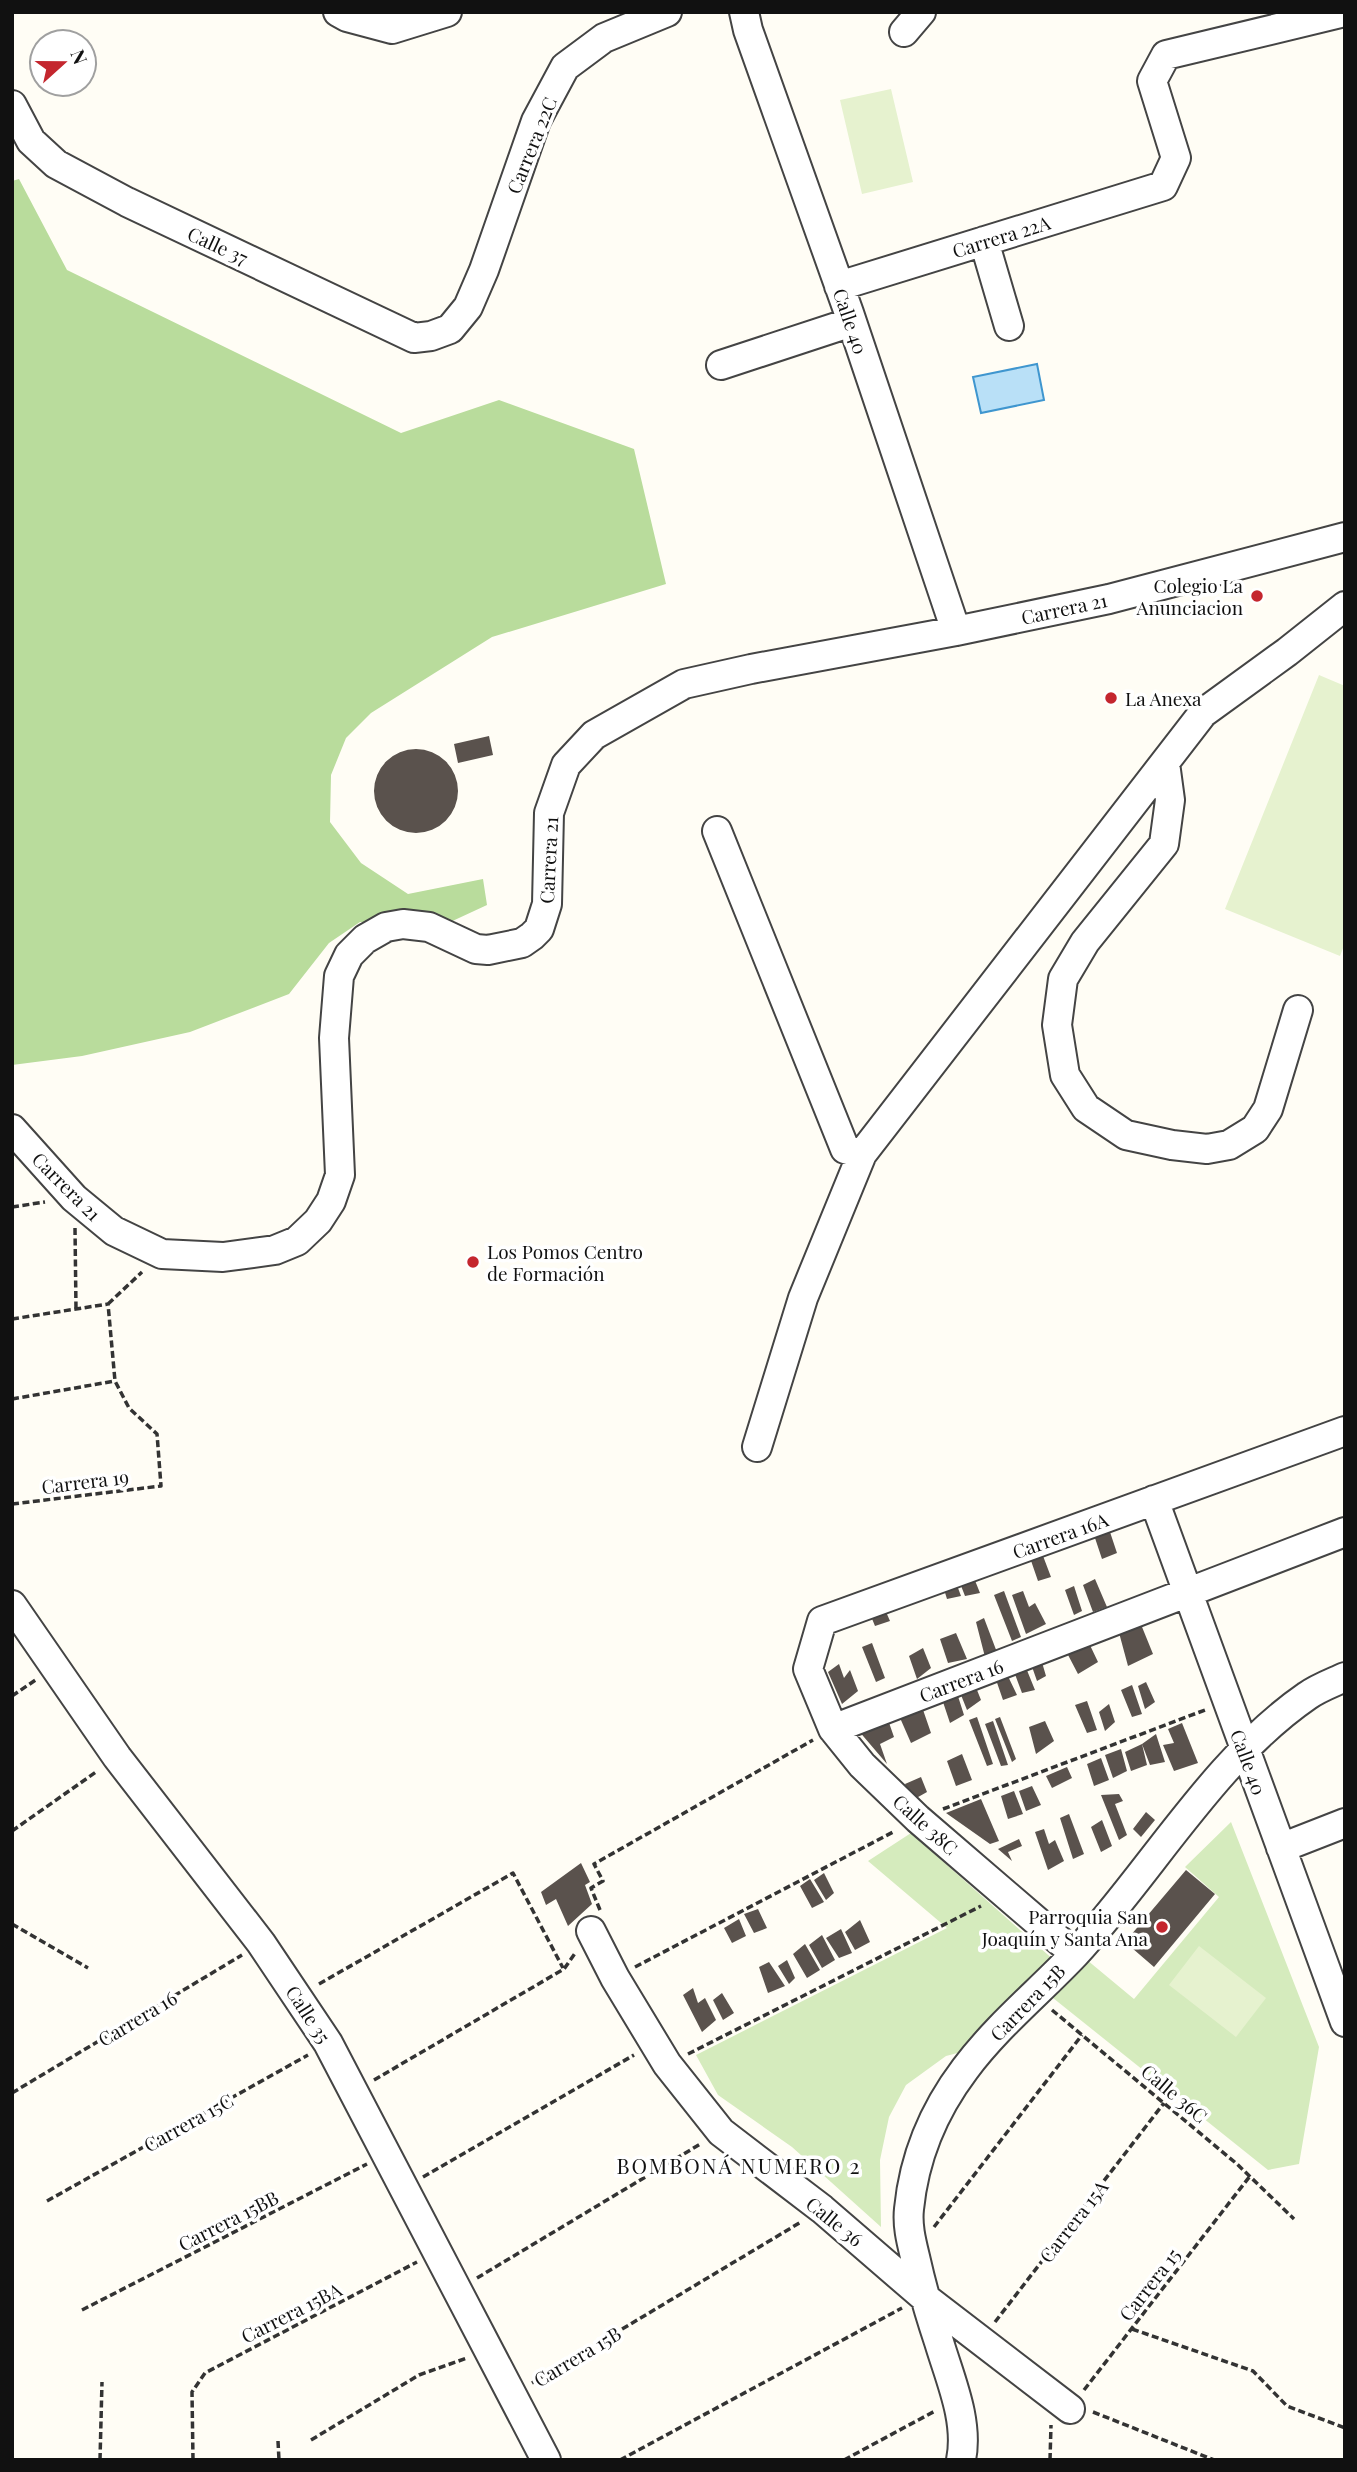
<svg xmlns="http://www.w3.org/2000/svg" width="1357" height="2472" font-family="'Playfair Display',serif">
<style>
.green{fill:#d5ebbd}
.forest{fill:#b9dc9c}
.pitch{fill:#e6f2cf}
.water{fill:#b9e0f7;stroke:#3f96cf;stroke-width:2}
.building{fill:#5a524d}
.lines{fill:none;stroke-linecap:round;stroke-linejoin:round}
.minor-casing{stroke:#444;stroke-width:32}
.path{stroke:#333;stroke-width:3.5;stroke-dasharray:7 3.5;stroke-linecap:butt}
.minor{stroke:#fff;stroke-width:28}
.poi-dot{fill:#c4262e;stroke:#fff;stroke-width:2.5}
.labels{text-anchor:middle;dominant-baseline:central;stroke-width:7;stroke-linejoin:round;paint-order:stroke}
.street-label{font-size:19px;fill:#111;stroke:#fff}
.poi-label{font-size:19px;fill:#111;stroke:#fff;text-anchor:end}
.neighbourhood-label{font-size:21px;letter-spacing:2px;fill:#111;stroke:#fff}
</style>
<rect width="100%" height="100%" fill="#fffdf5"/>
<path class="green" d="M1231,1822L1319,2047L1299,2164L1268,2170L1048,1994L1081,1955L1134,1999L1219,1897L1185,1867Z
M911,1833L1056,1962L984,2046L946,2056L906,2085L889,2117L880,2160L881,2227L792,2147L718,2095L696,2055L947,1928L868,1861Z"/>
<path class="forest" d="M19,179L67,270L401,433L499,400L634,449L666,584L492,637L371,713L346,738L331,775L330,822L361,863L408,894L483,879L487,905L446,924L360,922L329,943L289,994L190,1032L82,1056L12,1065V181Z"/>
<path class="pitch" d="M891,89L913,182L862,194L840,100Z
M1319,675L1345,686V943L1340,956L1225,909Z
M1199,1946L1266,1998L1236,2037L1169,1985Z"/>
<path class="water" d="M1037,364L1044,400L981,413L973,377Z"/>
<path class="building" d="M489,736L493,755L458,763L454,744Z
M374 791a42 42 0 1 1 84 0a42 42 0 1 1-84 0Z
M1107,1523L1117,1553L1102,1559L1092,1529Z
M1040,1548L1051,1577L1038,1581L1028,1552Z
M972,1573L980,1593L965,1596L958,1578Z
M1095,1579L1107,1607L1093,1612L1083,1585Z
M955,1580L961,1596L947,1599L942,1583Z
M1074,1586L1082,1611L1074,1615L1065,1590Z
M1004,1591L1021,1637L1012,1641L994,1595Z
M1023,1591L1029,1607L1035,1603L1046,1624L1026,1634L1012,1595Z
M883,1605L890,1621L875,1626L868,1609Z
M984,1618L998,1655L985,1657L976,1622Z
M1140,1622L1153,1654L1128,1666L1118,1629Z
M956,1633L967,1659L948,1663L940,1639Z
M1088,1641L1098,1662L1078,1674L1067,1653Z
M872,1643L885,1678L876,1682L862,1647Z
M923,1648L931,1668L917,1679L909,1656Z
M1041,1659L1046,1676L1037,1681L1030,1661Z
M1024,1663L1035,1690L1022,1693L1013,1669Z
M839,1664L844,1678L850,1670L858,1691L842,1704L828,1672Z
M1005,1670L1017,1695L1003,1700L994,1674Z
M1146,1682L1155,1702L1145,1709L1138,1686Z
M975,1685L981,1700L967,1710L959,1690Z
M1132,1685L1142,1714L1132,1717L1121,1690Z
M956,1690L964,1715L950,1723L941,1696Z
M1087,1701L1097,1730L1087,1733L1075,1705Z
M921,1704L931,1733L911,1743L897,1711Z
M1109,1704L1115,1722L1105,1731L1099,1712Z
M887,1717L894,1737L880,1744L887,1764L858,1730Z
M977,1717L993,1764L987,1766L969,1720Z
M1000,1717L1016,1759L1012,1762L995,1719Z
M993,1721L1008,1765L1001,1766L985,1724Z
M1045,1721L1054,1741L1036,1754L1029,1727Z
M1182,1723L1198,1763L1174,1771L1163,1745L1174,1743L1168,1729Z
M1156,1734L1165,1762L1150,1765L1142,1744Z
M1142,1744L1147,1765L1131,1771L1125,1752Z
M1121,1749L1127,1771L1113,1778L1105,1755Z
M962,1754L972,1780L956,1786L947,1761Z
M1101,1758L1109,1780L1094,1786L1087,1764Z
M1067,1767L1072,1778L1052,1788L1046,1776Z
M921,1777L927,1792L911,1801L905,1784Z
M1032,1786L1041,1805L1026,1811L1019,1791Z
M1014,1791L1023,1814L1008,1819L1001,1796Z
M1119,1794L1123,1801L1115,1804L1127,1835L1119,1840L1101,1795Z
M981,1799L999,1841L990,1844L946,1813Z
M1146,1812L1155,1820L1141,1837L1133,1829Z
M1069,1814L1084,1854L1073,1859L1060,1818Z
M1102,1820L1112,1846L1101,1852L1091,1827Z
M1044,1829L1049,1844L1055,1840L1064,1861L1048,1870L1035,1832Z
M1019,1839L1022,1846L1008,1852L1012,1861L998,1849Z
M581,1863L590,1882L585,1885L592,1904L568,1926L556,1899L546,1905L541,1892Z
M1186,1870L1215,1894L1154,1967L1125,1942Z
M824,1873L834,1893L826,1900L814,1880Z
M810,1879L824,1902L812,1908L800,1886Z
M758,1909L767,1928L754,1933L744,1914Z
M739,1919L746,1936L732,1943L724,1928Z
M860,1920L870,1942L855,1950L845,1932Z
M841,1929L852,1953L839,1958L826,1938Z
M822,1935L835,1960L822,1968L809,1945Z
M805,1944L820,1970L807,1978L793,1954Z
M787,1960L795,1978L789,1984L778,1966Z
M769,1962L785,1986L768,1993L759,1967Z
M693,1988L698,2003L705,1998L716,2020L702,2032L683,1995Z
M722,1993L734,2013L723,2020L713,2000Z"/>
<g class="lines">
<defs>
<path id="minor" d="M338,12L347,17L392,29L447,12
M744,12L748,30L849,313L956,631
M904,32L921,12
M12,105L31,141L56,164L127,202L414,338L431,336L450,329L468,307L484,270L536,121L565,67L604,38L667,12
M984,241L1009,326
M839,286L1163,186L1176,158L1152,81L1166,55L1345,12
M721,365L852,322
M1165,763L1170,800L1164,844L1085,942L1063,979L1057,1025L1065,1075L1086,1108L1126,1135L1172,1145L1207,1149L1229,1145L1255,1129L1268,1109L1298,1010
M717,831L845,1149L862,1154L1203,713L1287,652L1345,606
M12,1129L74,1198L114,1231L162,1254L223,1257L275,1250L297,1241L318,1221L331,1201L340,1175L334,1038L339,976L349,955L365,939L386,927L403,924L429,927L476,949L488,950L522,943L532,936L539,929L547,904L549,813L566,765L594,735L684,684L751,669L956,631L1109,599L1345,537
M757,1447L803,1298L862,1154
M1154,1500L1345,2022
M12,1605L117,1757L261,1943L328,2043L546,2460
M833,1729L1345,1532
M1281,1848L1345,1823
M591,1931L615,1978L667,2064L721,2132L822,2209L924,2297L1070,2409
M1075,1954L918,1819L862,1765L833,1729L808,1669L822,1621L1345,1431
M961,2460C969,2421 950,2379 939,2342C930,2315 922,2288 916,2261C912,2244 907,2227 909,2209C914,2158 934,2110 965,2069C997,2026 1039,1992 1075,1954C1151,1872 1214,1760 1307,1696C1318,1688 1332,1683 1345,1677"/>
</defs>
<use href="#minor" class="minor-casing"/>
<path class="path" d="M12,1207L45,1202
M75,1228L76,1309
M108,1304L142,1272
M12,1319L108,1304
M12,1399L115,1381
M12,1504L161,1486L157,1434L129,1408L115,1381L108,1304
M12,1696L37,1679
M943,1809L1205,1710
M12,1831L96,1772
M600,1910L591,1888L603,1881L594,1864L813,1740
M12,1924L88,1968
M635,1967L895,1831
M319,1984L513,1873L563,1968
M1052,2010L1237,2164L1294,2219
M688,2054L981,1906
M374,2080L564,1969L576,1952
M12,2093L242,1955
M423,2177L634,2055
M47,2201L308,2055
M934,2227L1082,2035
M477,2278L702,2143
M82,2310L367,2164
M995,2322L1164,2103
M1132,2329L1253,2371L1287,2406L1345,2428
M532,2383L801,2222
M1084,2390L1250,2176
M1093,2412L1214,2460
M311,2440L419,2375L467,2358
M278,2441L279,2460
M100,2460L102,2382
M193,2460L192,2392L205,2373L417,2262
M620,2460L902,2308
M844,2460L935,2411
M1050,2460L1051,2425"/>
<use href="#minor" class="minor"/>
</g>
<g class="poi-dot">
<circle cx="1257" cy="596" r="7"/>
<circle cx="1111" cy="698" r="7"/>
<circle cx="473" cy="1262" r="7"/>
<circle cx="1162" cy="1927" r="7"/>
</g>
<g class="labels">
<g class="street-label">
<text transform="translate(531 145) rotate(-68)">Carrera 22C</text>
<text transform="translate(1001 236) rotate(-17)">Carrera 22A</text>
<text transform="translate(218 245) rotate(25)">Calle 37</text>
<text transform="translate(851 321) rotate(71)">Calle 40</text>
<text transform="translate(1064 608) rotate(-12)">Carrera 21</text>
<text transform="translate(548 860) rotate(-87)">Carrera 21</text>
<text transform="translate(67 1186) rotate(45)">Carrera 21</text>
<text transform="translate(85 1481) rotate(-7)">Carrera 19</text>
<text transform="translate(1060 1535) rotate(-20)">Carrera 16A</text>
<text transform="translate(961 1680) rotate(-21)">Carrera 16</text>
<text transform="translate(1249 1762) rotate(70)">Calle 40</text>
<text transform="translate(926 1824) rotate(42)">Calle 38C</text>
<text transform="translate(1027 2002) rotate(-46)">Carrera 15B</text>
<text transform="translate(309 2014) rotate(57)">Calle 35</text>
<text transform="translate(137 2018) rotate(-31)">Carrera 16</text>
<text transform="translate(1175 2093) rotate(40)">Calle 36C</text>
<text transform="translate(188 2122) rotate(-29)">Carrera 15C</text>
<text transform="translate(228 2220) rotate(-27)">Carrera 15BB</text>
<text transform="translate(835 2221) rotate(39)">Calle 36</text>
<text transform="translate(1073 2221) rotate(-52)">Carrera 15A</text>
<text transform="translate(1149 2284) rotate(-52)">Carrera 15</text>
<text transform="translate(291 2312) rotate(-27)">Carrera 15BA</text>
<text transform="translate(577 2356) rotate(-31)">Carrera 15B</text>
</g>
<g class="poi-label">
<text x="1243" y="585">Colegio La<tspan x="1243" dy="22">Anunciacion</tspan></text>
<text x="1125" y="698" text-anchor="start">La Anexa</text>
<text x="487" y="1251" text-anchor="start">Los Pomos Centro<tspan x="487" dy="22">de Formación</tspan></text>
<text x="1148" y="1916">Parroquia San<tspan x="1148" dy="22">Joaquín y Santa Ana</tspan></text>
</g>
<g class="neighbourhood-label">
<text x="739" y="2165">BOMBONÁ NUMERO 2</text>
</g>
</g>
<rect width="1357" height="2472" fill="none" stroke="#111111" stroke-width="28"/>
<g transform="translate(63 63) rotate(69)"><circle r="33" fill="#ffffff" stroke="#a0a0a0" stroke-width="2"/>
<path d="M0-5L12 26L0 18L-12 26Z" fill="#c4262e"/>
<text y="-10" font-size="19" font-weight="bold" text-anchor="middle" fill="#111111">N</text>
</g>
</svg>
